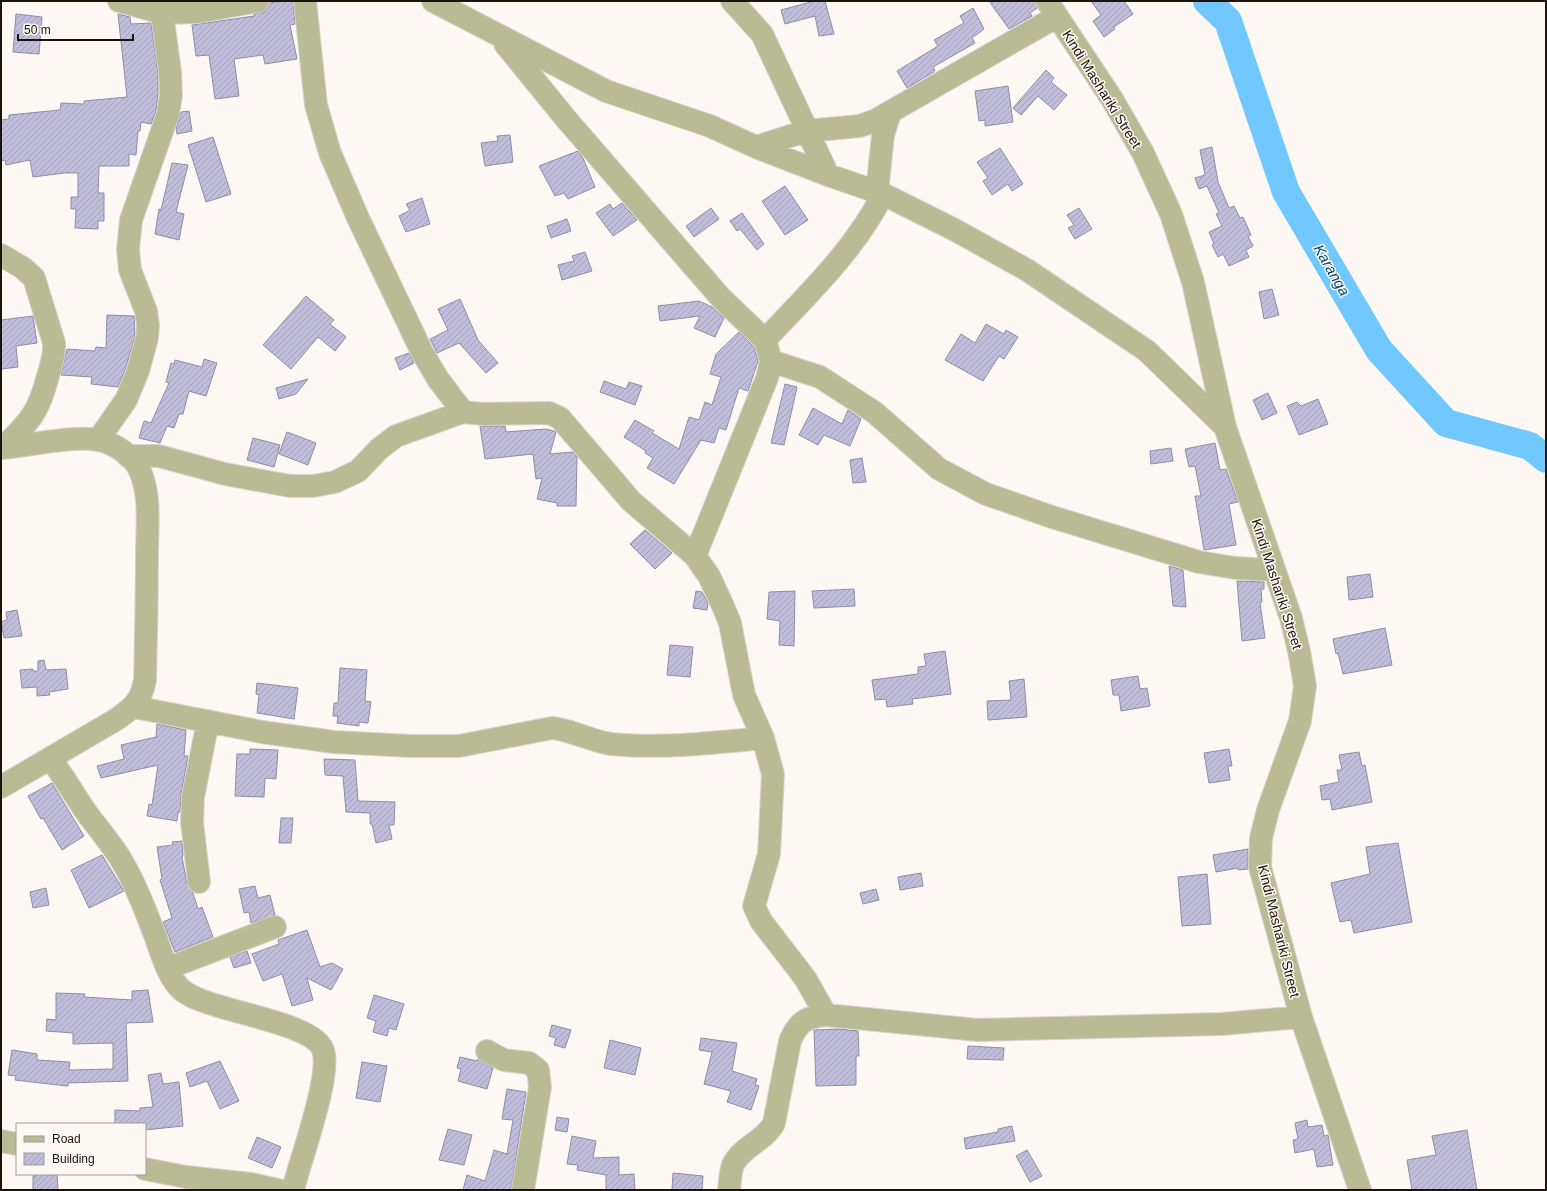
<svg xmlns="http://www.w3.org/2000/svg" width="1547" height="1191" font-family="Arial,sans-serif">
<style>
.lines{fill:none;stroke-linecap:round;stroke-linejoin:round}
.river{stroke:#70c8ff;stroke-width:28}
.building{fill:url(#building-hatch);stroke:#8e8ca7}
.minor-casing{stroke:#d9d3ce;stroke-width:24}
.minor{stroke:#b9bb95;stroke-width:22}
.labels{text-anchor:middle;dominant-baseline:central;stroke-width:3;stroke-linejoin:round;paint-order:stroke}
.street-label{font-size:14px;fill:#1c130b;stroke:#fdf8f3}
.water-label{font-size:15px;font-style:italic;fill:#004a6e;stroke:#fdf8f3}
</style>
<defs>
<pattern id="building-hatch" width="6" height="6" patternUnits="userSpaceOnUse"><rect width="6" height="6" fill="#c0bedb"/><path d="M-1 1l2-2M0 6l6-6M5 7l2-2" fill="none" stroke="#a4a2bb"/></pattern>
</defs>
<rect width="100%" height="100%" fill="#fdf8f3"/>
<g class="lines">
<path class="river" d="M1207,1L1228,21L1286,192L1379,350L1446,423L1530,446L1546,459"/>
</g>
<path class="building" d="M281,1H293L295,24L290,25L297,59L265,64L263,55L234,59L239,96L215,99L209,55L196,56L192,25L254,16V14L266,11L270,3Z
M814,1H825L834,34L819,36L815,16L785,24L781,10Z
M989,1H1035L1037,8L1030,13L1032,16L1009,29Z
M1091,1H1124L1133,14L1114,27L1115,29L1104,37L1093,21L1101,15Z
M973,8L984,29L972,38L975,43L933,67L935,71L907,88L897,71L938,46L934,40L964,23L960,16Z
M16,14L42,17L39,54L13,52Z
M118,14L130,17L131,24L151,23L158,73V94L156,111L151,124L141,122L140,131H138L136,155L129,154V166H99L98,193H104V221H98V229L75,228L76,209H71V197H78V173H64L33,177L30,160L6,165L5,160L1,161V120L9,119V115L60,110L61,103L84,104V101L127,97Z
M1046,70L1054,78L1051,82L1067,95L1054,110L1038,96L1021,115L1013,108Z
M1008,86L1013,122L985,126V120L979,121L975,91Z
M189,111L192,131L177,134L176,129L181,112Z
M510,135L513,162L485,166L481,143L498,141L497,136Z
M213,137L231,194L206,202L188,145Z
M1212,147L1218,182L1229,208L1234,206L1240,218L1243,217L1251,235L1248,236L1253,246L1246,250L1249,257L1229,266L1223,254L1218,257L1212,245L1214,244L1209,232L1222,226L1216,214L1219,213L1207,186L1199,189L1195,178L1205,175L1200,150Z
M1000,148L1023,184L1012,191L1008,184L992,195L983,181L988,178L977,162Z
M578,151L583,158L595,187L568,199L564,193L555,196L539,166Z
M172,163L188,165L176,212L184,214L179,240L155,234L159,209L161,210Z
M785,186L808,220L785,235L762,201Z
M422,198L430,224L406,232L399,216L410,210L406,204Z
M622,203L637,220L613,236L596,213L610,204L613,209Z
M711,208L719,219L694,237L686,226Z
M1079,208L1092,229L1075,239L1068,228L1074,225L1067,215Z
M742,213L764,244L757,250L740,229L737,231L730,221Z
M567,219L571,231L551,238L547,226Z
M585,252L592,271L562,280L558,265L574,261L572,256Z
M1272,289L1279,315L1264,319L1259,292Z
M306,296L334,320L330,324L346,337L335,351L318,337L291,369L263,345Z
M460,299L478,340L498,363L486,373L459,343L437,353L430,339L448,330L438,309Z
M699,301L712,307L724,318L715,337L694,328L700,316L660,321L658,306Z
M107,315L134,316L135,336L126,367L118,387L91,384L92,377L61,375L67,349L95,351L96,347L106,348Z
M33,316L37,343L16,346L18,367L1,369V320Z
M986,324L1004,334L1006,330L1018,337L1004,359L999,356L983,381L945,360L961,334L975,343Z
M739,332L754,347L758,361L748,391L739,388L726,430L719,428L714,443L701,440L674,484L647,468L653,458L645,453L646,451L624,437L635,420L654,431L652,433L679,449L689,417L699,420L705,402L712,405L721,377L710,374L716,354Z
M409,353L414,363L400,370L395,358Z
M204,359L217,363L206,396L189,391L183,414H179L174,428L167,426L160,443L139,438L144,421L151,423L169,383L166,382L171,363L174,364L175,360L202,367Z
M308,379L296,394L279,399L276,388Z
M604,381L626,389L629,382L642,386L635,405L600,392Z
M785,384L797,387L784,445L771,443Z
M1268,393L1277,413L1262,420L1253,400Z
M1318,399L1328,424L1299,435L1287,406L1297,402L1301,406Z
M813,408L842,424L848,410L861,419L850,446L824,435L818,445L799,435Z
M480,426H505L506,432L546,429L554,431L556,432L550,454L573,452L577,457L576,506H557V503L537,499L542,478L536,479L533,454L485,459Z
M287,432L316,443L308,465L279,454Z
M253,438L280,445L274,467L247,460Z
M1215,443L1220,470L1226,469L1238,502L1229,504L1236,545L1204,550L1195,496H1201L1195,466L1189,467L1185,449Z
M1171,448L1173,461L1151,464L1150,451Z
M862,458L866,482L853,483L850,460Z
M645,530L672,553L655,569L630,544Z
M1169,566L1183,570L1186,607L1173,606Z
M1370,574L1373,597L1349,600L1347,577Z
M1237,581L1264,582V589H1261L1262,602L1260,603L1265,638L1242,641Z
M854,589L855,606L814,608L812,591Z
M696,591L702,592L708,603L707,610L693,608Z
M795,591L794,646L779,645L780,621L767,619L769,592Z
M17,610L22,636L4,638L1,622L7,620L6,612Z
M1385,628L1392,665L1343,674L1338,653L1336,654L1333,639Z
M670,645L693,647L690,677L667,675Z
M945,651L951,694L912,699L913,704L887,707L886,699L875,700L872,680L918,674V667L926,666L924,654Z
M44,660L46,670L66,669L68,689L49,692L50,695L37,696V687L22,688L20,670L33,669V671H38V661Z
M340,668L367,670L365,701L371,702L368,723L359,722V726L337,723L338,716H333L334,703H338Z
M1138,676L1140,689L1147,688L1150,706L1121,711L1119,695H1113L1111,680Z
M1024,679L1027,717L988,720L987,701L1011,700L1009,681Z
M257,683L298,688L294,719L257,713L259,695L256,694Z
M157,724L186,730L184,756H188L181,795L180,812H178L177,821L147,816L149,804L152,805L158,765L101,778L97,766L124,759L121,745L156,737Z
M250,749L278,750L276,779L265,778L264,797L235,796L237,754H250Z
M1229,749L1232,766H1228L1230,780L1209,783L1204,753Z
M1359,752L1362,766L1365,765L1372,802L1332,810L1330,799L1322,800L1320,786L1339,782L1337,770H1342L1339,755Z
M324,759L355,760L358,801L395,802L394,825H389L392,839L376,843L372,824H370V813L346,812L343,776L325,775Z
M52,783L84,836L62,850L43,818L41,819L28,796Z
M281,818H293L291,843H279Z
M182,841L183,856L182,857L187,884L193,893L198,909L202,907L213,937L175,952L163,922L172,918L160,880L162,879L157,847L173,845L172,842Z
M1398,843L1412,922L1354,933L1351,920L1340,922L1331,883L1370,874L1366,847Z
M1248,849V869L1238,870V868L1216,872L1213,855Z
M102,855L124,891L89,908L71,870Z
M921,873L923,886L900,890L898,877Z
M1207,874L1211,924L1182,926L1178,877Z
M255,886L258,898L270,895L275,915L251,923L249,912L244,913L239,889Z
M46,888L49,905L33,908L30,892Z
M876,889L879,900L863,904L860,893Z
M307,930L320,967L332,963L343,969L331,990L307,978L313,1000L292,1006L282,974L263,981L252,954L279,944L278,940Z
M247,951L251,963L234,968L230,957Z
M148,990L153,1022L126,1023L128,1081L68,1083V1086L58,1085L15,1080L16,1076L8,1075L12,1050L37,1054V1060L70,1062L69,1070L113,1069V1043L73,1044V1033L46,1031L47,1019L56,1020V993L85,994L84,997L132,1000V991Z
M374,995L404,1004L396,1030L389,1028L387,1036L373,1032L376,1021L367,1018Z
M552,1025L571,1030L565,1048L554,1045L556,1038L549,1036Z
M839,1029L858,1031L859,1056H856V1085L816,1086L814,1030Z
M701,1038L737,1043L732,1071L757,1079L755,1085L759,1086L751,1110L727,1102L731,1091L704,1084L712,1052L699,1050Z
M610,1040L641,1048L635,1075L604,1068Z
M968,1046L1004,1048L1003,1060L967,1059Z
M460,1057L477,1061L478,1059L493,1068L487,1089L458,1081L461,1069L457,1068Z
M220,1061L239,1101L220,1109L207,1081L190,1087L186,1073Z
M362,1062L387,1066L380,1102L356,1098Z
M161,1073L163,1084L179,1082L183,1126L145,1130V1124H115V1110L140,1111V1108L153,1107L148,1075Z
M507,1089L526,1092L511,1190H463L467,1175L485,1181L494,1150L507,1154L513,1120L502,1119Z
M557,1117L569,1119L567,1132L555,1130Z
M1307,1120L1308,1127L1322,1125L1324,1136L1328,1135L1333,1165L1317,1167L1314,1149L1295,1153L1293,1140L1298,1139L1295,1123Z
M1012,1126L1015,1141L966,1149L964,1138L998,1132V1129Z
M448,1129L472,1135L464,1165L439,1160Z
M1467,1130L1477,1190H1412L1407,1160L1436,1155L1432,1136Z
M572,1136L596,1141L593,1158L619,1157V1175L634,1174L635,1190H606V1175L577,1170L578,1165L567,1164Z
M257,1137L281,1147L272,1168L248,1158Z
M1027,1150L1042,1176L1030,1182L1016,1156Z
M673,1173L703,1176L702,1190H672Z
M36,1174H57L58,1190H33V1176H36Z"/>
<g class="lines">
<defs>
<path id="minor" d="M119,1L162,13L198,12L258,1
M305,1L316,105L330,153L358,218L422,352L438,379L463,412L483,414L549,413L560,418L631,501L695,556L709,576L723,606L730,623L744,695L763,738L773,774L769,854L754,906L761,921L805,978L826,1015
M433,1L606,91L710,126L756,147L828,175L883,194L955,230L1027,270L1147,351L1225,427
M732,1L762,34L828,175
M1047,1L1112,99L1143,153L1171,214L1193,282L1225,427L1291,618L1299,651L1305,686L1300,721L1268,810L1261,838L1260,867L1301,1017L1360,1190
M505,44L567,120L721,298L765,340L771,361L767,378L695,556
M756,147L806,131L860,126L876,120L1056,17
M877,192L883,135L890,113
M1,255L23,268L34,278L54,343C55,355 51,365 48,376C38,414 30,421 3,448
M765,340C807,295 855,250 883,194
M771,361L820,377L874,412L939,469L986,494L1052,517L1199,562L1235,568L1273,570
M98,440L126,400L138,371L147,338L148,325L146,311L130,270L128,249L131,220L168,114L171,95L170,72L162,13
M1,448C28,446 72,435 98,440C114,443 134,456 140,471C151,495 147,527 147,553C147,595 146,637 145,680C141,701 134,707 117,719L1,787
M128,456H159L225,474L290,486H313L335,482L358,471L379,449L396,436L463,412
M134,707L262,732L334,742L411,746H459L552,728C572,730 590,741 611,744C661,749 713,743 763,738
M51,759C63,776 74,794 86,812C97,827 110,842 120,858C135,882 146,912 156,938C162,955 169,980 183,991C210,1012 313,1021 323,1050C332,1075 300,1160 293,1190
M199,882L192,822L193,797L208,721
M168,968L275,927
M487,1051L504,1060L529,1063L538,1070L540,1087L523,1190
M1,1141L17,1144
M145,1169L186,1177L251,1184L278,1190
M729,1190C730,1182 730,1173 733,1165C741,1147 765,1141 774,1123L790,1041C798,1022 806,1017 826,1015L978,1030L1222,1024L1301,1017"/>
</defs>
<use href="#minor" class="minor-casing"/>
<use href="#minor" class="minor"/>
</g>
<g class="labels">
<g class="street-label">
<text transform="translate(1102 89) rotate(58)">Kindi Mashariki Street</text>
<text transform="translate(1277 584) rotate(72)">Kindi Mashariki Street</text>
<text transform="translate(1279 931) rotate(76)">Kindi Mashariki Street</text>
</g>
<g class="water-label">
<text transform="translate(1332 270) rotate(60)">Karanga</text>
</g>
</g>
<rect width="1547" height="1191" fill="none" stroke="#1c130b" stroke-width="4"/>
<rect x="16" y="1123" width="130" height="52" fill="#fdf8f3" stroke="#a39c96"/>
<rect x="24" y="1136" width="20" height="6" fill="#b9bb95" stroke="#a39c96"/>
<text x="52" y="1143" font-size="12" fill="#1c130b">Road</text>
<rect x="24" y="1153" width="20" height="12" fill="url(#building-hatch)" stroke="#a39c96"/>
<text x="52" y="1163" font-size="12" fill="#1c130b">Building</text>
<path d="M18 34v6h115v-6" fill="none" stroke="#1c130b" stroke-width="2"/>
<text x="24" y="34" font-size="12" fill="#1c130b" stroke="#fdf8f3" stroke-width="3" paint-order="stroke">50 m</text>
</svg>
